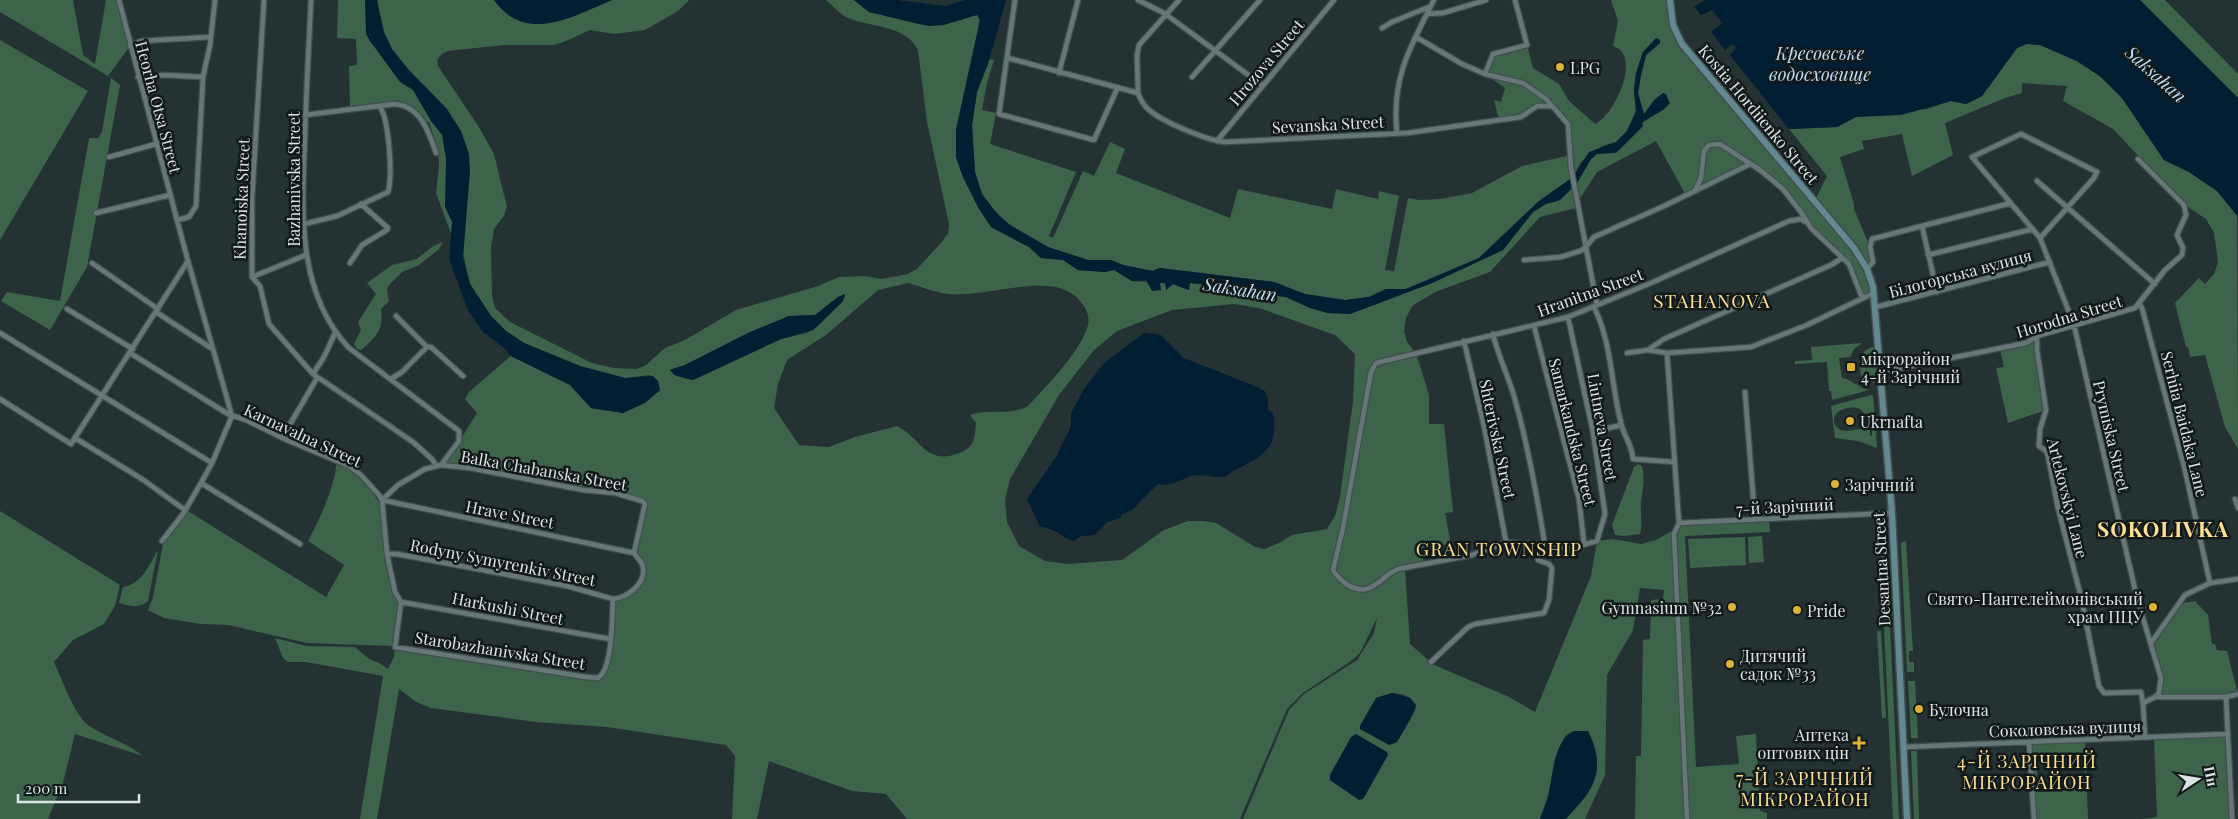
<svg xmlns="http://www.w3.org/2000/svg" width="2238" height="819" font-family="'Playfair Display',serif">
<style>
.green{fill:#3e634b;fill-rule:evenodd}
.water{fill:#011e33}
.lines{fill:none;stroke-linecap:round;stroke-linejoin:round}
.minor-casing{stroke:#424f50;stroke-width:7}
.secondary-casing{stroke:#424f50;stroke-width:9}
.minor{stroke:#677778;stroke-width:4.5}
.secondary{stroke:#638892;stroke-width:6}
.poi-dot{fill:#ddb133;stroke:#121919;stroke-width:2}
.labels{text-anchor:middle;dominant-baseline:central;stroke-width:5;stroke-linejoin:round;paint-order:stroke}
.street-label{font-size:16px;fill:#dce5e5;stroke:#121919}
.poi-label{font-size:16px;fill:#dce5e5;stroke:#121919;text-anchor:start}
.water-label{font-size:18px;font-style:italic;fill:#bedcf7;stroke:#121919}
.neighbourhood-label{font-size:18px;letter-spacing:1px;fill:#fddf93;stroke:#121919}
.quarter-label{font-size:19px;letter-spacing:1px;fill:#fddf93;stroke:#121919}
.district-label{font-size:21px;font-weight:bold;letter-spacing:1px;fill:#fddf93;stroke:#121919}
</style>
<rect width="100%" height="100%" fill="#243233"/>
<path class="green" d="M0,0H73L83,55L95,64L106,0H119L130,46L108,76L0,12Z
M338,0H503L594,8L612,0H689L678,11L645,30L614,34L590,30L566,41L554,45H504L448,51L442,54L437,60L438,66L479,127L494,154L504,195L507,206L504,216L494,229L491,248L492,296L495,308L510,322L592,363L614,368L637,369L646,365L665,348L685,340L736,310L818,286L839,277L864,276L882,279L908,274L917,269L940,244L948,234L949,224L927,122L918,50C905,23 866,28 844,16C838,12 832,5 826,0H854L869,12L919,24L977,15L980,20L956,130V157L963,177L978,207L991,227L1029,247L1041,258L1063,260L1078,270L1105,272L1114,270L1132,281L1166,283V289L1173,284L1188,290L1190,283C1224,287 1236,282 1267,301L1270,295L1286,297L1310,308L1350,314L1432,283L1497,253L1503,250L1533,212L1546,204L1560,200L1577,183L1591,159L1597,154L1618,151L1643,126L1642,123L1668,106L1655,99L1644,115L1638,93L1641,75L1646,55L1660,43L1643,52L1636,73L1634,90L1636,111L1627,131L1616,142L1602,146L1581,162L1573,177L1539,201L1479,258L1406,289H1386L1369,297L1345,300L1305,294L1274,282L1160,268L1153,271L1123,265L1111,260H1088L1048,247L1010,225L993,209L982,194L975,172L972,125L977,92L989,59L994,60L987,83L982,110L996,113L990,144L1076,172L1049,236L1053,238L1083,171L1094,176L1110,142L1125,149L1116,173L1230,218L1238,189L1332,209L1336,189L1378,199L1379,191L1399,196L1385,270L1394,271L1408,198L1419,200L1440,199L1472,193L1522,166L1571,155L1569,127L1551,106L1544,105L1524,115L1499,120L1494,100L1501,102L1505,88L1485,74L1493,54L1527,45L1533,68L1559,84L1569,101L1595,124C1614,116 1643,55 1613,46L1618,21L1611,0H1670L1676,33L1815,200L1827,176L1789,129L1837,127L1856,117L1927,109L1951,101L1966,104L1982,96L2017,48L2027,44L2040,45L2077,61L2101,77L2122,98L2164,160L2189,172L2217,191L2237,214L2238,449L2225,427L2205,355L2190,357L2188,347H2186L2175,303L2199,278L2205,284L2214,274L2218,262L2214,233L2206,219L2185,205L2113,129L2063,101L2067,86L2022,83V93L2005,98L1945,123L1953,155L1912,176L1902,134L1862,141L1864,149L1840,157L1854,204V209L1870,247L1873,262L1868,269L1874,293L1862,296L1850,267L1811,228L1783,189L1749,164L1686,195L1656,141L1597,172L1579,200L1580,207L1540,217L1490,272L1435,292L1412,306L1406,318L1404,331L1407,342L1416,353L1429,395V424H1444L1453,512L1445,513L1450,540L1448,544L1422,550L1424,564L1405,568L1410,644L1434,665L1507,696L1535,712L1591,576L1597,541L1613,539L1641,544L1656,540L1676,529L1679,523L1769,519L1770,532L1685,536L1696,767L1739,764L1736,736L1756,734L1760,811L1767,813V819H1687L1682,724L1684,819H1635L1636,756H1641L1643,640L1650,639L1651,600L1663,599L1664,590L1640,588L1633,630L1607,675L1605,775L1585,819H1566L1581,802L1588,731H1574L1566,735L1559,748L1547,799L1540,819H1243L1289,710L1304,694L1357,660L1374,633L1377,618L1360,653L1351,661L1303,693L1287,709L1240,819H907L886,794L852,791L769,761L757,819H732L735,756L726,745L607,727L536,722L431,708L416,702L399,689L377,819H360L383,676L306,662H288L283,658L275,638L307,646L355,647L369,659L381,664L388,669L394,657L395,647L600,677C616,665 613,623 614,604L616,601L633,593L643,574L637,551L648,503L643,499L445,464L477,413L465,399L469,392L511,356L570,385L591,408L623,413L660,391L658,381L650,375L625,378L580,366L524,343L506,331L491,316L470,284L463,253L456,247L436,193L439,166L438,149L429,122L425,123L412,107L401,103L350,106L349,66L357,65L356,39L337,38ZM908,283C920,286 935,293 948,294C981,296 1014,284 1047,286C1060,287 1072,291 1080,301C1086,307 1090,317 1088,325C1082,350 1045,388 1027,407C1006,416 990,408 970,415L976,423C975,438 974,448 959,453C926,466 922,439 897,426L855,437L829,447L799,445L774,408L778,384L787,360L826,335L878,290ZM845,294L843,301L818,326L807,333L781,339L693,380C684,378 677,378 670,370L685,365L748,333L789,316L815,315L838,297ZM1234,304L1259,308L1335,335L1355,354L1353,401L1340,497L1335,516L1327,529L1292,535L1279,543L1264,549L1255,547L1216,523L1203,521H1188L1164,530L1122,560L1068,564L1045,561L1019,546L1007,522L1005,500L1010,479L1059,395L1094,350L1117,331L1172,310ZM1392,693C1432,696 1408,722 1397,742L1393,744L1360,726L1376,698Z
M2140,0H2165L2238,74V98Z
M0,40L88,91L0,240Z
M111,78L120,85L87,267L50,330L1,301L7,292L60,301L89,138H98L102,132Z
M443,242L439,249L419,265L402,272L391,283L387,288L389,301L381,309C384,330 376,337 361,350L357,349L354,344L361,330L358,322L376,294L367,283L392,265L417,259L433,246Z
M2037,336L2046,410L2008,423L1996,368L2004,367L2000,349L2026,343Z
M1862,343L1854,349L1850,357L1839,358L1842,378C1852,379 1858,388 1869,390L1832,400L1831,391H1829L1827,362L1795,364V361L1812,360L1811,347Z
M1873,347L1874,349L1877,381L1874,383L1862,379C1858,366 1858,351 1873,347Z
M1871,395L1873,396L1875,418L1874,420C1860,418 1867,403 1844,409C1834,411 1830,423 1839,429C1849,435 1860,425 1870,429V436L1872,435V429L1876,431L1877,448L1858,441L1835,438L1831,406Z
M336,462L347,468L367,483L381,506L386,556L400,603L394,646L307,643L228,625L201,624L164,618L148,610L153,597L163,544L188,511L326,597L344,565L308,541C318,523 337,482 336,462Z
M1638,464L1642,466C1645,480 1643,488 1641,502C1640,513 1643,523 1640,534L1624,536L1615,535L1612,525L1634,467Z
M0,511L120,585L115,606L104,624L73,640L54,662C62,679 74,714 88,725C105,737 126,742 143,756L75,734L63,783L48,819H0Z
M1885,517L1899,819H1893L1879,518Z
M1762,536L1764,562L1749,563L1748,537Z
M1745,537L1746,565L1690,568L1688,539Z
M1906,541L1913,651H1909V662H1914V672H1907L1901,543Z
M158,550L148,601C139,609 130,606 119,603L123,587C142,584 149,565 158,550Z
M2195,601L2208,615L2212,644H2215L2217,650L2227,651L2238,694L2155,697L2161,684L2151,643L2178,604Z
M1877,631H1881L1886,718H1882Z
M1908,681H1915L1918,738H1911Z
M2228,734L2232,819H2141L2157,817L2154,737Z
M2085,739L2088,819H2034L2029,742ZM2083,753L2085,775L2080,778V781L2084,783V790L2038,792L2036,756Z
M1911,751H1917L1919,819H1914Z"/>
<path class="water" d="M365,0H377L384,32L392,49L409,70L447,109L461,131L469,154L470,171L463,258L470,284L491,316L506,331L524,343L580,366L625,378L653,376L658,381L660,390L645,403L623,413L591,408L570,385L511,356L504,348L483,332L468,310L449,259L452,222L445,207L446,159L442,135L431,121L413,90L400,82L370,41L366,34Z
M494,0H612C574,16 525,45 494,0Z
M854,0H897L945,6L965,0H1006L988,64L977,92L972,125L975,172L982,194L998,215L1010,225L1048,247L1088,260H1111L1123,265L1152,271L1160,268L1274,282L1305,294L1345,300L1369,297L1386,289H1406L1479,258L1539,201L1573,177L1589,152L1616,142L1627,131L1636,111L1634,90L1636,73L1643,52L1656,38L1660,40V43L1646,55L1641,75L1638,93L1644,114L1655,99L1663,93L1666,94L1670,103L1663,110L1642,122L1643,126L1618,151L1615,153L1597,154L1591,159L1577,183L1560,200L1546,204L1533,212L1503,250L1432,283L1350,314L1327,313L1310,308L1286,297L1270,295L1268,301C1236,283 1224,286 1190,283L1189,290L1173,284L1166,290L1165,283H1160L1161,290L1152,291L1146,280L1132,281L1114,270L1105,272L1078,270L1063,260L1041,258L1029,247L991,227L978,207L963,177L956,157V130L980,20L977,15L944,25L928,26L869,12Z
M1705,0H2140L2238,98V217L2217,191L2189,172L2164,160L2122,98L2101,77L2077,61L2040,45L2027,44L2017,48L1982,96L1966,104L1951,101L1901,115L1856,117L1837,127L1789,129L1730,55L1736,48L1733,44L1725,50L1711,32L1722,23L1712,10L1701,15L1694,7Z
M845,294L843,301L813,330L781,339L693,380L674,375L670,370L685,365L748,333L789,316L815,315L838,297Z
M1144,333L1161,335L1184,358L1257,387L1265,391L1268,400V410L1273,413C1279,448 1264,456 1235,470C1232,471 1229,475 1226,476C1215,479 1202,473 1191,476C1179,480 1172,487 1158,484L1131,511L1122,514L1120,518L1107,522L1094,535L1081,536L1074,541C1061,537 1054,527 1040,527L1027,499L1056,457L1071,426V413L1084,389L1104,363Z
M1392,693L1410,698L1416,705L1415,710L1397,742L1389,745L1360,729V726L1376,698Z
M1574,731H1588C1601,757 1601,778 1582,801C1577,807 1571,812 1566,819H1540C1542,812 1546,805 1548,797C1553,776 1553,741 1574,731Z
M1356,734L1387,752L1388,755L1366,794L1363,799L1359,800L1330,780V775L1351,737Z"/>
<g class="lines">
<defs>
<path id="minor" d="M119,0L177,220
M264,0L252,198V277L260,286L269,324L313,374L413,442L432,459L436,465
M311,0C309,46 306,92 305,138C302,209 296,292 349,348L459,431V441L441,465
M1015,0L999,114L1094,140L1117,89
M1138,0L1164,13L1262,85
M1427,14L1443,13L1486,0
M1382,28L1392,22L1429,7
M1416,37L1462,64L1485,74L1523,83L1546,99L1568,124L1571,168L1597,305
M130,46L141,41L211,37
M1008,58L1138,93C1140,98 1142,103 1146,107C1159,121 1206,140 1225,142L1407,133L1521,117L1537,106H1551
M1059,73L1078,0
M1485,74L1493,54L1527,45L1515,0
M138,77L164,75L203,77
M1192,77L1260,0
M1138,93L1137,55L1139,45L1179,0
M305,115L394,104C420,105 429,132 436,153
M1397,133C1391,79 1410,47 1434,0
M1217,141L1334,0
M109,157L156,144
M2037,181L2155,284
M1695,191L1701,178L1704,151L1709,145L1720,144L1760,170L1783,189L1801,212L1811,228L1849,264L1861,295L1864,297
M96,213L170,195
M304,224L337,216L388,192C393,176 389,120 380,107
M1922,226L1937,292
M2040,238L2094,178L2097,172L2021,134L1972,157L2040,238L2074,325L2137,598L2161,678L2159,693L2155,697L2143,703L2145,737
M1928,255L2033,229
M1524,260L1561,257L1580,251L1585,248L1594,237L1662,207L1750,164
M92,263L158,309
M350,263L362,245L387,230L388,228L361,204
M1867,269L1873,262L1870,247L1872,239L2011,203
M252,277L306,255
M2139,303L2142,308L2184,466L2210,583
M1594,307C1612,343 1611,385 1621,423C1624,437 1632,444 1633,459L1674,462
M1876,307L2050,262
M67,309L133,349
M156,312L211,348
M396,316L427,347H431L463,376
M1568,317L1593,432L1605,514L1597,541L1572,548L1506,542L1472,555L1398,569C1379,577 1371,600 1346,584C1341,580 1336,576 1333,570L1343,528L1371,372L1376,363L1568,317L1651,283L1789,221L1801,219L1806,222
M1534,326L1579,499L1584,544
M0,333L212,463
M1493,334C1498,356 1508,375 1514,396C1528,445 1537,495 1545,546
M2037,336V350L2046,410L2040,429L2039,446L2046,451L2048,456L2058,508L2081,597L2099,686L2104,693L2141,692L2143,703
M1464,341L1484,426L1506,542
M1648,350L1667,353L1751,347L1807,325L1874,293
M130,353L228,414L246,420L289,441L349,466L361,475L379,495L382,500L387,554L395,592L401,602L395,647L586,677L598,678C613,669 612,617 613,599C627,598 646,584 643,567C642,561 636,557 634,553L645,504L642,501L615,493L583,490L470,468L441,465L425,469L398,485L382,500
M1627,353L1648,350L1664,339L1831,265L1842,258
M1667,353L1679,523
M1881,372L2026,343L2037,336L2135,308L2165,270L2182,255L2183,248L2177,235L2186,215L2184,205L2138,159
M313,374L324,357L335,333
M391,379L402,372L427,347
M1745,392L1755,520
M0,399L71,444L188,261L177,220L189,217L196,206L203,77L210,45L215,0
M1593,432L1621,425
M75,438L142,479L185,510
M282,438L317,378
M201,483L300,544
M2235,499L2238,508
M382,500L634,553
M1679,523L1674,534L1687,819
M1679,523L1892,513
M162,541L183,514L201,483L212,463L232,416L188,261
M387,554H397L567,586L613,599
M401,602L610,639
M2151,643L2185,595L2210,583L2238,579
M1431,662L1468,627L1475,624L1544,613L1549,600L1552,568L1549,564L1538,560L1542,546
M2155,697H2226L2238,694
M2226,697L2232,819
M2029,742L2034,819
M1903,747L2228,734"/>
<path id="secondary" d="M1670,0L1673,25L1682,44L1854,248L1867,269L1873,287L1892,513L1907,819"/>
</defs>
<use href="#minor" class="minor-casing"/>
<use href="#secondary" class="secondary-casing"/>
<use href="#minor" class="minor"/>
<use href="#secondary" class="secondary"/>
</g>
<g class="poi-dot">
<circle cx="1560" cy="67" r="5"/>
<rect x="1846" y="362" width="10" height="10" rx="2.5"/>
<circle cx="1850" cy="421" r="5"/>
<circle cx="1835" cy="484" r="5"/>
<circle cx="1732" cy="607" r="5"/>
<circle cx="2153" cy="607" r="5"/>
<circle cx="1797" cy="610" r="5"/>
<circle cx="1730" cy="664" r="5"/>
<circle cx="1919" cy="709" r="5"/>
<path d="M1856.5 735.5h5v5h5v5h-5v5h-5v-5h-5v-5h5z"/>
</g>
<g class="labels">
<g class="street-label">
<text transform="translate(1266 62) rotate(-50)">Hrozova Street</text>
<text transform="translate(159 107) rotate(75)">Heorha Otsa Street</text>
<text transform="translate(1759 114) rotate(50)">Kostia Hordiienko Street</text>
<text transform="translate(1328 124) rotate(-3)">Sevanska Street</text>
<text transform="translate(293 179) rotate(-90)">Bazhanivska Street</text>
<text transform="translate(241 199) rotate(-88)">Khanoiska Street</text>
<text transform="translate(1960 273) rotate(-15)">Білогорська вулиця</text>
<text transform="translate(1590 292) rotate(-20)">Hranitna Street</text>
<text transform="translate(2069 316) rotate(-17)">Horodna Street</text>
<text transform="translate(2185 424) rotate(76)">Serhiia Baidaka Lane</text>
<text transform="translate(1603 427) rotate(80)">Liutneva Street</text>
<text transform="translate(1573 432) rotate(76)">Samarkandska Street</text>
<text transform="translate(303 435) rotate(25)">Karnavalna Street</text>
<text transform="translate(2112 436) rotate(77)">Prymiska Street</text>
<text transform="translate(1498 439) rotate(78)">Shterivska Street</text>
<text transform="translate(544 470) rotate(10)">Balka Chabanska Street</text>
<text transform="translate(2068 498) rotate(76)">Artekovskyi Lane</text>
<text transform="translate(1785 506) rotate(-3)">7-й Зарічний</text>
<text transform="translate(510 514) rotate(11)">Hrave Street</text>
<text transform="translate(503 562) rotate(11)">Rodyny Symyrenkiv Street</text>
<text transform="translate(1881 569) rotate(-93)">Desantna Street</text>
<text transform="translate(508 608) rotate(11)">Harkushi Street</text>
<text transform="translate(500 650) rotate(9)">Starobazhanivska Street</text>
<text transform="translate(2065 728) rotate(-2)">Соколовська вулиця</text>
</g>
<g class="poi-label">
<text x="1570" y="67">LPG</text>
<text x="1861" y="358">мікрорайон<tspan x="1861" dy="18">4-й Зарічний</tspan></text>
<text x="1860" y="421">Ukrnafta</text>
<text x="1845" y="484">Зарічний</text>
<text x="2143" y="598" text-anchor="end">Свято-Пантелеймонівський<tspan x="2143" dy="18">храм ПЦУ</tspan></text>
<text x="1722" y="607" text-anchor="end">Gymnasium №32</text>
<text x="1807" y="610">Pride</text>
<text x="1740" y="655">Дитячий<tspan x="1740" dy="18">садок №33</tspan></text>
<text x="1929" y="709">Булочна</text>
<text x="1849" y="734" text-anchor="end">Аптека<tspan x="1849" dy="18">оптових цін</tspan></text>
</g>
<g class="water-label">
<text x="1820" y="53">Кресовське<tspan x="1820" dy="21">водосховище</tspan></text>
<text transform="translate(2156 74) rotate(42)">Saksahan</text>
<text transform="translate(1240 289) rotate(9)">Saksahan</text>
</g>
<g class="neighbourhood-label">
<text x="2027" y="761">4-Й ЗАРІЧНИЙ<tspan x="2027" dy="21">МІКРОРАЙОН</tspan></text>
<text x="1805" y="778">7-Й ЗАРІЧНИЙ<tspan x="1805" dy="21">МІКРОРАЙОН</tspan></text>
</g>
<g class="quarter-label">
<text x="1712" y="300">STAHANOVA</text>
<text x="1499" y="548">GRAN TOWNSHIP</text>
</g>
<g class="district-label">
<text x="2163" y="528">SOKOLIVKA</text>
</g>
</g>
<g transform="translate(2198 779) rotate(78)" stroke="#121919" stroke-width="4" paint-order="stroke">
<path d="M0-4L9 19L0 12L-9 19Z" fill="#dce5e5"/>
<text y="-8" font-size="14" font-weight="bold" text-anchor="middle" fill="#dce5e5">Пн</text>
</g>
<path d="M18 794v8h121v-8" fill="none" stroke="#dce5e5" stroke-width="2.5"/>
<text x="25" y="794" font-size="15" fill="#dce5e5" stroke="#121919" stroke-width="4" paint-order="stroke">200 m</text>
</svg>
